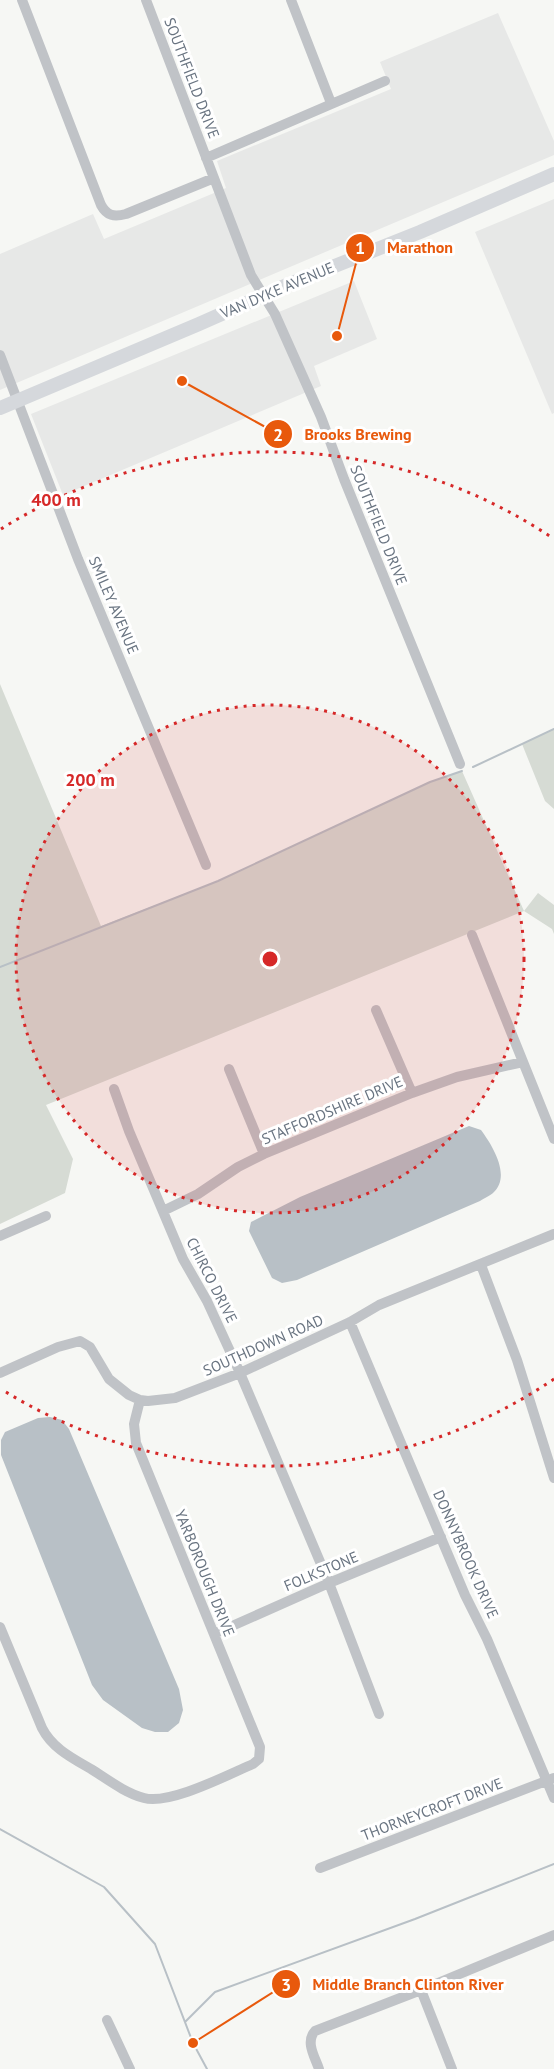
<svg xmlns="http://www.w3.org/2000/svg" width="554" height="2069" font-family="'PT Sans',sans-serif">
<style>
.built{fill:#e7e8e7}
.green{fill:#d6dbd4}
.water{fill:#b8c0c6}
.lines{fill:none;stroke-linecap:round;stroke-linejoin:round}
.stream{stroke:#b8c0c6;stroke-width:2}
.minor{stroke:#c0c3c7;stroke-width:10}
.major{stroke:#d5d8dc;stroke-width:14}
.ring{fill:none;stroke:#d62828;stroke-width:3;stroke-dasharray:3 6}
.labels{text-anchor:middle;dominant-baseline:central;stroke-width:6;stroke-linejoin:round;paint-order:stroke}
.street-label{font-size:15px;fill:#697481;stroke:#fff}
.centre{fill:#d62828;stroke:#fff;stroke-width:3}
.ring-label{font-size:18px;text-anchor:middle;font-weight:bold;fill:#d62828;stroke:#fff;stroke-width:6;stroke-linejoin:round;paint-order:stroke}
.leader{fill:none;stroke:#e8590c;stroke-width:2}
.callout-dot{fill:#e8590c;stroke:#fff;stroke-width:2}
.mark-label{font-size:18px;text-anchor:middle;font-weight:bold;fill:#fff}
.callout-label{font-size:16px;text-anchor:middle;font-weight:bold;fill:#e8590c;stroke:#fff;stroke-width:6;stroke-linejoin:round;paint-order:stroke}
</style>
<rect width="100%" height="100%" fill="#f6f7f4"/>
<path class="built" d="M498,13L554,141V155L0,390V254L93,214L104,239L226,188L217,161L391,89L380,62Z
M554,199V413L552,414L475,232Z
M354,281L377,339L314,366L321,386L63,495L31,414Z"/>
<path class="green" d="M0,684L101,926L218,881L430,782L462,771L524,911L538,893L554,905V934L552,929L524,911L46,1105L73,1159L65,1193L0,1224Z
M554,729V809L545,801L522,744Z"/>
<path class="water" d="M469,1126L481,1130C492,1145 512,1176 493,1193C490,1196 484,1198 480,1201L297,1280L282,1283L272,1278L249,1231L251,1222L300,1197Z
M50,1417L62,1420L69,1429L179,1689L183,1710L179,1723L168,1732H155L142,1728L103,1700L92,1685L1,1455V1440L5,1432L38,1418Z"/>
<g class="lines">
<path class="stream" d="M473,767L554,729
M0,967L218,881L430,782L462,771
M0,1829L104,1887L155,1944L193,2043L207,2069
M185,2022L215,1992L415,1919L554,1864"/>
<path class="minor" d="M22,0L101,205C107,216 114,217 126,214L214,178
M146,0L251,275L275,314L321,417L344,479L460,764
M291,0L331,103
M206,158L385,81
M0,355L78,559L206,865
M472,935L554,1139
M376,1010L412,1093
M229,1069L264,1154
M114,1089L129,1131L183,1259L207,1301L240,1373L329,1583L379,1714
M163,1211L198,1194L238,1167L264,1154L412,1093L457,1077L523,1062
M0,1236L46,1216
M481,1265L517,1360L554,1478
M350,1322L465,1595L487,1639L554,1798
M0,1373L58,1347L80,1341L90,1347L109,1379L129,1395L140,1400L148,1401L175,1398L240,1373L350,1322L379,1305L554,1234
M0,1627L42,1728C52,1748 72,1758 91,1769C107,1779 125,1793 144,1798C170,1805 227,1775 253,1764L259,1759L260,1747L136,1443L134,1424L140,1400
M214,1634L329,1583L441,1537
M320,1868L554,1778
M421,1990L452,2069
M107,2020L130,2069
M319,2069C315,2057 305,2042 315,2031L421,1990L554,1935"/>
<path class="major" d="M0,408L199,324L287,285L420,232L554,174"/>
</g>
<circle cx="270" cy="959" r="254" fill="#d62828" fill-opacity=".12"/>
<g class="ring">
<circle cx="270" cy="959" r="254"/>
<path d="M554 1379A507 507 0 0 1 1 1389M1 529A507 507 0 0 1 554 539"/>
</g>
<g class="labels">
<g class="street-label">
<text transform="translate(192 78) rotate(69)">SOUTHFIELD DRIVE</text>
<text transform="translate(277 290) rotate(-23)">VAN DYKE AVENUE</text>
<text transform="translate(379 525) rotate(68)">SOUTHFIELD DRIVE</text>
<text transform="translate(114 605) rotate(67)">SMILEY AVENUE</text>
<text transform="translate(332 1110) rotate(-23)">STAFFORDSHIRE DRIVE</text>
<text transform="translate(212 1280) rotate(63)">CHIRCO DRIVE</text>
<text transform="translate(263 1345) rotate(-24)">SOUTHDOWN ROAD</text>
<text transform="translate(466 1554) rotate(66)">DONNYBROOK DRIVE</text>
<text transform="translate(321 1571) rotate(-23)">FOLKSTONE</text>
<text transform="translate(205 1573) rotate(68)">YARBOROUGH DRIVE</text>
<text transform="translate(432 1809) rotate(-21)">THORNEYCROFT DRIVE</text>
</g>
</g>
<circle cx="270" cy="959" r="9" class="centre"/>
<g class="ring-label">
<text x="56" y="506">400 m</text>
<text x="90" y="786">200 m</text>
</g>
<path class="leader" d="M337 336L360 248M182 381L278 434M193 2043L286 1984"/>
<g class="callout-dot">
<circle cx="337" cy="336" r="6"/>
<circle cx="182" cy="381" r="6"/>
<circle cx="193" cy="2043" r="6"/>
<circle cx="360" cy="248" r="15"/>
<circle cx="278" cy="434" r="15"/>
<circle cx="286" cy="1984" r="15"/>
</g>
<g class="mark-label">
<text x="360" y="254">1</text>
<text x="278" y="441">2</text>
<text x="286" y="1991">3</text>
</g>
<g class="callout-label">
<text x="420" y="253">Marathon</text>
<text x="358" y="440">Brooks Brewing</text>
<text x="408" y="1990">Middle Branch Clinton River</text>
</g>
</svg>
